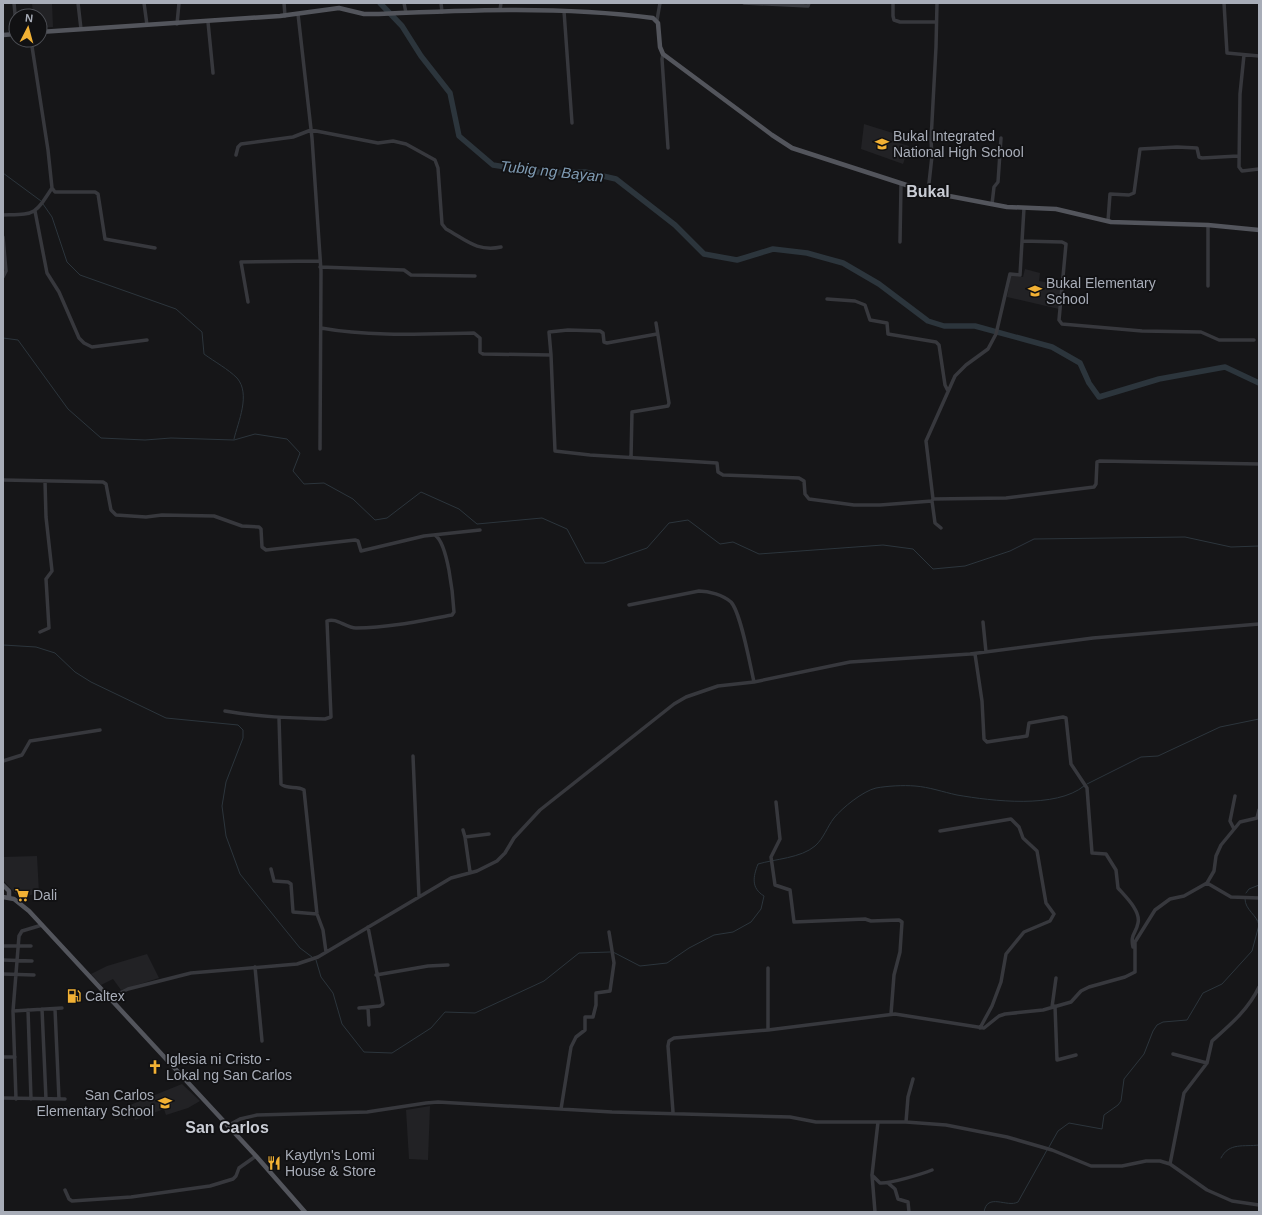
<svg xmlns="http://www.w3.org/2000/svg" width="1262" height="1215" font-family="Helvetica,sans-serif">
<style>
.built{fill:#222225}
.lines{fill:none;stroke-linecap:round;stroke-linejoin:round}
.stream{stroke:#2c353c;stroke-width:1}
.river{stroke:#2c353c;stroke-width:5.5}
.minor{stroke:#37383d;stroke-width:3.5}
.major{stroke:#53555c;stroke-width:4.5}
.labels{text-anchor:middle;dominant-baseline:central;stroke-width:3.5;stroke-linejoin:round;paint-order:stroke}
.poi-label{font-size:14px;fill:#a8adb8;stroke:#111113;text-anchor:start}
.water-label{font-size:15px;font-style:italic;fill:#7f9bb3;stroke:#111113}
.quarter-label{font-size:16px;font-weight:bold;fill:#c9ccd4;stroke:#111113}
</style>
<rect width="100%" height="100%" fill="#161618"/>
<path class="built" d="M32,3H52L53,27L40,28V16H33Z
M864,124L896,134V142L909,146L903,164L861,149Z
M1025,269L1040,273L1039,281L1062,285L1059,309L1007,297L1011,275L1023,277Z
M37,856L39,893L19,898L3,880V857Z
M147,954L159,978L121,990L113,979L101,985L91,974L107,966Z
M182,1084L200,1101L188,1108L166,1115L164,1109L135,1120L130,1105Z
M430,1106L428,1160L409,1159L406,1110Z"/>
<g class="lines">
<path class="stream" d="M3,173L41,201
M43,204L52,217L67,262L80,275L176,309L202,332L204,354C215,362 228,369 237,378C251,394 238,422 234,439
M3,338L18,340L68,409L101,438L145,440L171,438L234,440L255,434L287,439L300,453L293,471L304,484L324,483L353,499L375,520L387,518L421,492L459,509L477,524L542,518L567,529L585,563H604L647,548L669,523L688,520L720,544L733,542L759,554L883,545L913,549L933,569L965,566L1010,551L1034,539L1185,537L1231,547L1259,546
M3,645L36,647L55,653L75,672L91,682L166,718L238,725L243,730V738L226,782L222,806L226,836L240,874L300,948L312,957
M1087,784L1141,757L1158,756L1220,727L1259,719
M1246,893L1249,889L1259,885
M613,952L640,966L667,963L689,948L714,935L733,932L751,922L761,909L764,896C751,888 753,877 758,864C775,859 801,858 815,846C824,838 827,827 834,818C842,808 863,791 876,788C887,786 903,785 915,786C929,787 943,792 957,795C992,801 1056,809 1084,786
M316,960L321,977L333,993L342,1024L364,1052L392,1053L431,1028L445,1012L475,1013L544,981L579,953L610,952
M1049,1147L1058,1131L1069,1123L1102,1129L1104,1115L1118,1105L1121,1101L1124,1079L1144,1054L1153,1031L1157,1025L1163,1022L1187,1020L1203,993L1222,984L1252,951L1259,925C1257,915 1245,910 1245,899
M1221,1158C1229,1142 1244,1147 1259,1145
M984,1212C987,1192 1007,1208 1018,1202L1047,1150"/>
<path class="river" d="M380,3L402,26L421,56L450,93L459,136L493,165L544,173L585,172L616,179L675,225L704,254L737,260L773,249L807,253L843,263L879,284L928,321L944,326H975L1052,347L1080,363L1089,383L1099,397L1159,379L1225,367L1259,383"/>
<path class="minor" d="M14,3L16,25
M78,3L81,29
M144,3L147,25
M284,3L285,16
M404,3L406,13
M441,3L442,12
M744,3L808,6L809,3
M893,3V16L894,20L900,22H935
M1224,3L1227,53L1259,56
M500,10L501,3
M564,11L572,123
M298,14L312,138L321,271L320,449
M657,20L660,3
M208,22L213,73
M177,24L179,3
M31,40L48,150L52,188L55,192H95L98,194L105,239L155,248
M663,54L662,59L668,148
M1244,55L1240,94L1239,167L1242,171L1259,169
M236,155L238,147L241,144L293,137L311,130L378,143L393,141L406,144L435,160L438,168L442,224L446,229C466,240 477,252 501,247
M928,192L932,156L931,140L936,47L937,3
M992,204L994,187L998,182L1001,138
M35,211L47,273L59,292L79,338L84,343L92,347L147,340
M3,215C35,214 34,216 52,188
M1108,221L1110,194L1129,195L1134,193L1140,149L1177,147L1197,148L1199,157L1202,158L1238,156
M3,237L6,271L3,277
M1022,241L1062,242L1066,244L1059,320L1062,324L1142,331L1201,332L1219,340H1254
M900,242L901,184
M320,267L404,270L411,275L475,276
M1208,286V225
M827,299L855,301L865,305L870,320L887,323L888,334L936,342L939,345L945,385L948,391
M248,302L241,262L320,261
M321,328C371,337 423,334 474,333L480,338V352L483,354L551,355L555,451L590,455L717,463L718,472L723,475L799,478L804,481L805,494L809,499L854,505H880L932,501L933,499L926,441L955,376L966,365L988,349L996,334L1010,274L1020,275L1024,208
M551,355L549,332L568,330L600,331L603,333L604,342L607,343L657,334
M631,458L632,412L668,406L669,403L656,323
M3,480L103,482L106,484L111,510L116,515L146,517L162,515L214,516L242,526L259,527L261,529L262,547L266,550L355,540L358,541L361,551L424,536L480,530
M933,499L1006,498L1094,487L1096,484L1097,462L1100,461L1259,464
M932,501L935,523L941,528
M629,605L699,591C709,591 723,595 731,602C741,613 750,665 754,682
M983,622L986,652
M40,632L49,628L46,579L52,571L46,517L45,481
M975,654L982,701L984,739L987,742L1027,736L1029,723L1063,717L1066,718L1071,764L1087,788L1092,853L1106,854L1116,870L1118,888C1125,896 1141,911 1138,923C1136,934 1130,934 1133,947
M225,711C258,717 291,718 325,719L331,717L327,621C336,617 346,628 356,628C388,628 421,621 452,615L454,612C453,595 448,544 435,535
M279,718L281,784C287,790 297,785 304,790L317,914L323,930L326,952
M413,756L419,897
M3,761L22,755L30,741L100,730
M776,802L780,839L771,857L775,885L790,890L794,922L865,919L871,921L899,920L902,922L900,952L894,975L891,1014
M1234,829L1230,821L1235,796
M463,830L465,837L470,872
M940,831L1011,819L1019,827L1023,838L1037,851L1046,903L1054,914L1050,921L1024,932L1006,954L1001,982L992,1006L980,1028
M465,837L489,834
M271,869L274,881L288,882L291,884L293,912L317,914
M1207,883L1231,897L1259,898
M3,946H31
M3,960L32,961
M255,967L262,1041
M3,974L34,975
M376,975L428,966L448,965
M109,998L128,989L191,973L297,964L318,957L451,878L477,871L497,861L505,853L514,838L540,810L674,704L686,697L718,686L754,682L850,662L970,654L1093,638L1259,624
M1055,1006L1057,1060L1076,1055
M1052,1007L1056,978
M359,1008L380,1006L383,1004L368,927
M368,1008L369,1025
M42,1009L46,1099
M55,1009L59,1099
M28,1010L31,1099
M13,1011L62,1008
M768,1030V968
M1173,1054L1207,1063
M3,1057H15
M3,1098L65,1099
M16,1099L13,1011L19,936L22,931L42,925
M561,1109L571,1047L576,1037L585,1030V1017H593L596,1005V993L610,991L614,963L609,932
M673,1112L668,1046L669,1041L674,1038L768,1030L895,1014L984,1028L999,1016L1005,1014L1043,1010L1071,1002L1081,991L1089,987L1125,977L1135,972V942L1155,910L1170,899L1184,896L1207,883L1214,871L1216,856L1221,845L1240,822L1257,818L1259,810
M906,1122L908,1097L913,1079
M227,1126L240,1119L257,1115L367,1112L426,1103L438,1102L612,1112L790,1117L816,1122H906L946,1125L1007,1137L1052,1150L1091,1166H1122L1146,1161H1160L1170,1164L1207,1190L1232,1201L1259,1205
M1170,1164L1184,1093L1207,1063L1212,1041C1230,1025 1248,1010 1259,987
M872,1175L880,1183C889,1184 922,1174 932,1170
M888,1183L895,1189L898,1199L908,1202L909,1212
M65,1190L69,1199L72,1201L131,1197L210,1186L233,1179L236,1176L239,1168L256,1156
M875,1212L872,1175L878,1122"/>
<path class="major" d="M40,32L280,16L339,8L364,14H379C470,10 562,6 653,18L658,23L660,47L663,54L772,135L792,148L928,192L1007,207L1056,209L1111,222L1208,225L1259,230
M3,35L16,34
M3,885L9,891V897
M3,897L14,899L29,911L256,1156L305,1212"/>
</g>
<defs>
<symbol id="school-bare" viewBox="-9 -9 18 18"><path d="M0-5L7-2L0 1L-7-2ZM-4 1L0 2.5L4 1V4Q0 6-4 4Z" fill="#f2b134" stroke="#111113" stroke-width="2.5" paint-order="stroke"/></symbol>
<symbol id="supermarket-bare" viewBox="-9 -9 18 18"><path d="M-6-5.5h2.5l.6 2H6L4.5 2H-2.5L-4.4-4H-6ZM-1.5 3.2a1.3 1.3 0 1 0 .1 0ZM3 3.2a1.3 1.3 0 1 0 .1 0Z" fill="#f2b134" stroke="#111113" stroke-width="2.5" paint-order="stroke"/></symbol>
<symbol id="fuel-bare" viewBox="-9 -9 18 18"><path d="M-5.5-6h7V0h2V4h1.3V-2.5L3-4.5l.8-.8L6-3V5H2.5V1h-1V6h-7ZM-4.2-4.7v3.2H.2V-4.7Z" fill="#f2b134" stroke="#111113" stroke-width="2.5" paint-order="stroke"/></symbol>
<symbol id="church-bare" viewBox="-9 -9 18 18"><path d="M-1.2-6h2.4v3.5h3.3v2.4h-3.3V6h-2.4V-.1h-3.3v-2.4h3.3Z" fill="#f2b134" stroke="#111113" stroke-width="2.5" paint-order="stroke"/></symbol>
<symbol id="restaurant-bare" viewBox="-9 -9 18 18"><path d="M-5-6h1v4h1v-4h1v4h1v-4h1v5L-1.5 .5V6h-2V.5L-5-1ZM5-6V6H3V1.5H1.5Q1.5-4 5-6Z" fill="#f2b134" stroke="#111113" stroke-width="2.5" paint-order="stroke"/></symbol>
</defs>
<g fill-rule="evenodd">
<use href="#school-bare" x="872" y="134" width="20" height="20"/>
<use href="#school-bare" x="1025" y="281" width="20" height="20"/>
<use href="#supermarket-bare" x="12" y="885" width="20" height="20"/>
<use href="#fuel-bare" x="64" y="986" width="20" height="20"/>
<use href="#church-bare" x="145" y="1057" width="20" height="20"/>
<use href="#school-bare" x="155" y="1093" width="20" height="20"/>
<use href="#restaurant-bare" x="264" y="1153" width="20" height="20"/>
</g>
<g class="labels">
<g class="poi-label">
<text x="893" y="136">Bukal Integrated<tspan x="893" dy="16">National High School</tspan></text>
<text x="1046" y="283">Bukal Elementary<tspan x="1046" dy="16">School</tspan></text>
<text x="33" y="895">Dali</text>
<text x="85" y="996">Caltex</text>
<text x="166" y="1059">Iglesia ni Cristo -<tspan x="166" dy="16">Lokal ng San Carlos</tspan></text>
<text x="154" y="1095" text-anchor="end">San Carlos<tspan x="154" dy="16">Elementary School</tspan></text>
<text x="285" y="1155">Kaytlyn's Lomi<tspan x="285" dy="16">House &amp; Store</tspan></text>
</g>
<g class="water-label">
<text transform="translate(552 171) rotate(6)">Tubig ng Bayan</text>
</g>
<g class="quarter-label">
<text x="928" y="191">Bukal</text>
<text x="227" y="1127">San Carlos</text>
</g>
</g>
<rect width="1262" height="1215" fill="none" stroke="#a8adb8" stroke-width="8"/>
<g transform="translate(28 28) rotate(6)"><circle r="19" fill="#111113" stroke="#4d4f55"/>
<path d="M0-3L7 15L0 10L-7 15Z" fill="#f2b134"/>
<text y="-6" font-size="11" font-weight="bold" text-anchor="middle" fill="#a8adb8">N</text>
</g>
</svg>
